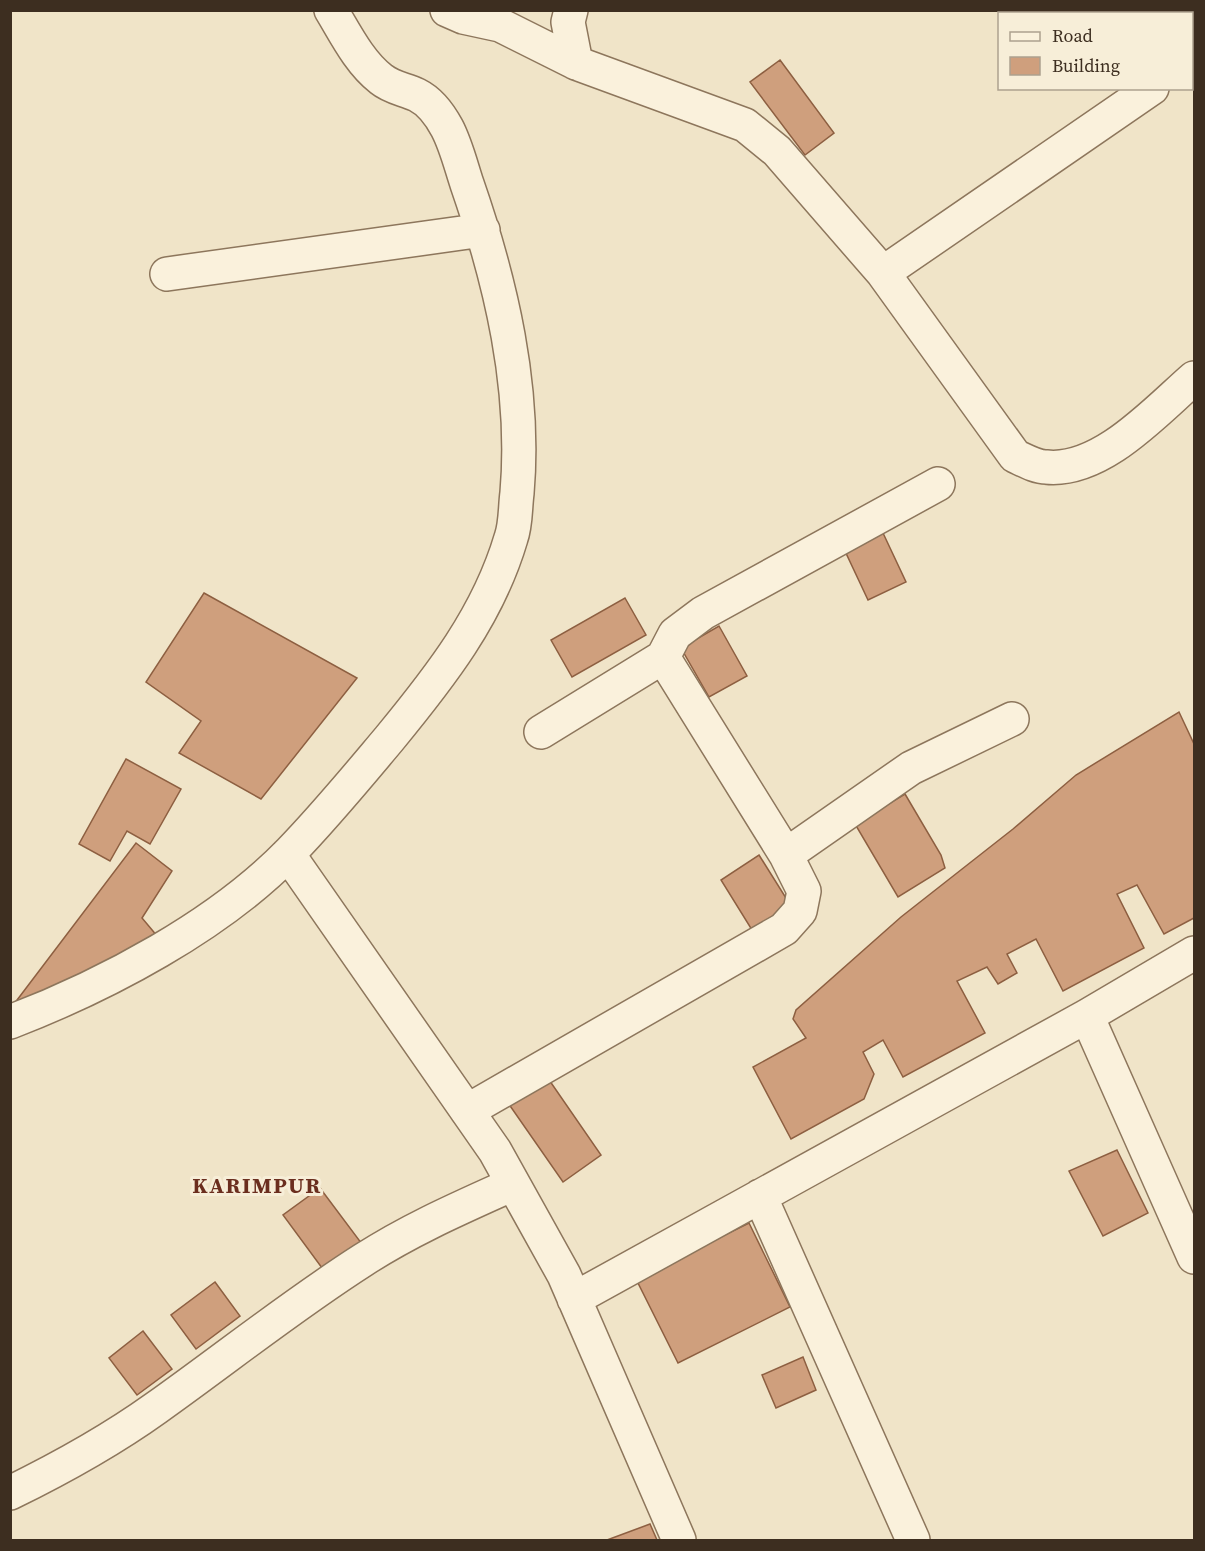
<svg xmlns="http://www.w3.org/2000/svg" width="1205" height="1551" font-family="'Source Serif 4',serif">
<style>
.building{fill:#cf9f7d;stroke:#8d5f41;stroke-width:1.5}
.lines{fill:none;stroke-linecap:round;stroke-linejoin:round}
.minor-casing{stroke:#8d765c;stroke-width:36}
.minor{stroke:#faf1dc;stroke-width:33}
.labels{text-anchor:middle;dominant-baseline:central;stroke-width:6;stroke-linejoin:round;paint-order:stroke}
.district-label{font-size:22px;font-weight:bold;letter-spacing:1.5px;fill:#6b2e1e;stroke:#f7eed8}
</style>
<rect width="100%" height="100%" fill="#f0e4c8"/>
<path class="building" d="M780,60L834,133L805,155L750,82Z
M883,533L906,582L868,600L845,551Z
M204,593L357,678L261,799L179,753L201,721L146,682Z
M625,598L646,635L572,677L551,640Z
M719,626L747,676L709,697L681,648Z
M1179,712L1194,744V918L1164,934L1137,885L1117,894L1144,948L1063,991L1036,939L1007,954L1017,973L998,984L987,967L957,981L985,1033L903,1077L883,1040L863,1052L874,1074L864,1099L791,1139L753,1067L806,1038L793,1019L796,1010L901,917L1013,829L1076,775Z
M126,759L181,789L150,844L127,831L110,861L79,844Z
M905,794L941,855L945,868L898,897L855,824Z
M136,843L172,871L142,918L158,937L11,1008Z
M759,855L791,906L752,930L721,880Z
M545,1074L601,1155L563,1182L506,1100Z
M1117,1150L1148,1213L1103,1236L1069,1171Z
M320,1188L362,1244L325,1272L283,1215Z
M749,1223L790,1307L678,1363L636,1279Z
M215,1282L240,1316L196,1349L171,1315Z
M143,1331L172,1369L137,1395L109,1358Z
M803,1357L816,1390L776,1408L762,1375Z
M650,1524L657,1540H607Z"/>
<g class="lines">
<defs>
<path id="minor" d="M447,10L463,17L500,25L576,63
M571,10L568,22L576,63L745,125L777,151L883,273L1015,456C1024,460 1036,467 1046,467C1101,473 1156,411 1194,378
M1192,62L1194,60
M883,273L1152,88
M167,274L483,230
M541,732L663,657L675,634L703,613L938,484
M288,854L495,1151L564,1275L679,1540
M786,855L911,768L1012,719
M1087,1016L1194,1257
M10,1022C106,985 218,926 290,852C325,816 357,777 389,739C440,677 488,616 511,538C516,524 515,508 517,493C526,388 501,282 467,184C461,166 456,145 447,128C440,115 431,102 417,95C404,89 392,88 381,79C359,62 345,33 331,10
M467,1111L784,929L800,911L804,891L786,855L663,657
M760,1196L913,1540
M574,1299L1087,1016L1194,953
M10,1493C61,1468 110,1441 156,1408C225,1359 291,1306 363,1260C411,1229 462,1207 513,1184"/>
</defs>
<use href="#minor" class="minor-casing"/>
<use href="#minor" class="minor"/>
</g>
<g class="labels">
<g class="district-label">
<text x="257" y="1185">KARIMPUR</text>
</g>
</g>
<rect width="1205" height="1551" fill="none" stroke="#3d2e20" stroke-width="24"/>
<rect x="998" y="12" width="195" height="78" fill="#f7eed8" stroke="#ada18e" stroke-width="1.5"/>
<rect x="1010" y="32" width="30" height="9" fill="#faf1dc" stroke="#ada18e" stroke-width="1.5"/>
<text x="1052" y="42" font-size="18" fill="#3d2e20">Road</text>
<rect x="1010" y="57" width="30" height="18" fill="#cf9f7d" stroke="#ada18e" stroke-width="1.5"/>
<text x="1052" y="72" font-size="18" fill="#3d2e20">Building</text>
</svg>
